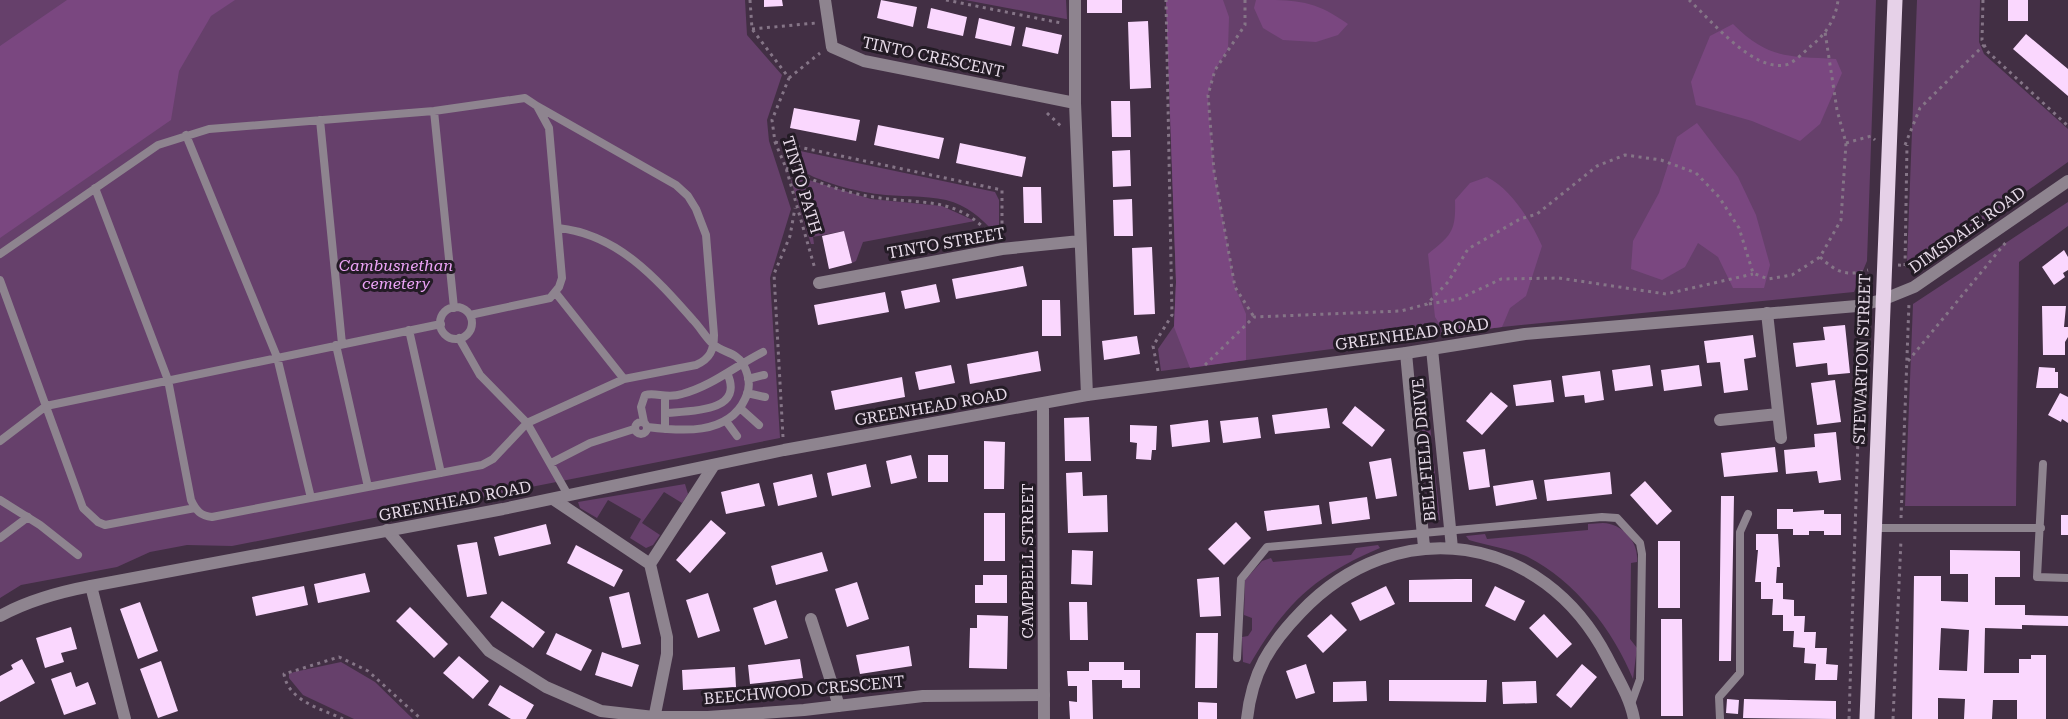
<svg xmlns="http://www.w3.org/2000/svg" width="2068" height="719" font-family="'Roboto Serif',serif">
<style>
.green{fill:#66406b}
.forest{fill:#7a4780}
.building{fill:#fad7fe;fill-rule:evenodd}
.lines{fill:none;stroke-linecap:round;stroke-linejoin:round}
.path{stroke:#857587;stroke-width:3;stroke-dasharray:3 4.5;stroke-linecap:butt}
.service{stroke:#8e848f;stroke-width:8}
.minor{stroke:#8e848f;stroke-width:12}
.tertiary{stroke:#8e848f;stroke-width:12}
.primary{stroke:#e6d1e8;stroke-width:15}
.labels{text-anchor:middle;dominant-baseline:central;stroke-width:6;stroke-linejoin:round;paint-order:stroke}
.street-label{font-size:16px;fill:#e7dbe9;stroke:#231b25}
.park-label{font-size:16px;font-style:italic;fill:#eda4f7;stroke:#231b25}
</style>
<rect width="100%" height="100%" fill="#422f44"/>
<path class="green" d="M0,0H745L747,35L782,75L767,120L769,141L791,209L770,278L780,438L232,546L187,545L150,552L117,567L21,585L0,598Z
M965,0H1066L1067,19H1066Z
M1166,0H1876L1867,261L1854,292L1502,327L1161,371L1158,349L1174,326L1176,282Z
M1917,0H1980L1979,42L1984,54L2068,129V162L1929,260L1914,266L1907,262Z
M786,148L995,192L999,200V234L995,233C981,218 967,205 946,200C924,195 899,197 877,194C853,191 790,176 783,151Z
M796,176L871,199L942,206L975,221L863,242L856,261L852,263L844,231L813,237L814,244H811L791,181Z
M2068,202V226L2019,262L2016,506H1905L1913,304Z
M1426,387L1440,520L1431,521L1418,388Z
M685,484L688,494L682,503L664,492L642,523L660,535L653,545L646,548L630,538L641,519L608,500L597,518L580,508L578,502Z
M1603,523C1623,524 1639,542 1637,562L1631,563L1630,639L1637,648L1633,679C1614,631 1574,580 1528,557C1509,548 1488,546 1469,540L1466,536L1485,534L1487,539L1588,530V524Z
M1378,545L1380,548C1314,576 1286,603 1250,664L1243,662L1242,637L1248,636L1252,630V618L1244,615L1245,580L1262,561L1271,558L1273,562L1351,555L1356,548Z
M341,662L375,682L413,719H354L303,695L289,678V674L294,672Z"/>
<path class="forest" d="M67,0H235L211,16L179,71L171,120L0,238V46Z
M1166,0H1223L1229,17L1228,49L1215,70L1208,95L1209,116L1214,171L1235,287L1246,314V360L1190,368L1174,327L1176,282Z
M1256,0C1297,0 1314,0 1348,24L1338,35L1316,42L1283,40L1263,28L1254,8Z
M1733,24C1769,60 1789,56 1836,59L1842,73L1820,124L1800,141L1752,121L1696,105L1691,82L1710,36Z
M1697,123L1738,177L1756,215L1770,265L1764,288H1733L1718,257L1698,243L1685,267L1662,280L1631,269L1633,241L1659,193L1677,137Z
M1487,177C1511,189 1531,221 1542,246L1526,296L1510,308L1502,327L1446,334L1435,317L1428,254C1452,235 1456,231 1455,200L1470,183Z"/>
<path class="building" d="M764,0H782L783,6L764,7Z
M881,0L917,7L913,27L877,18Z
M1087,0H1122V13H1087Z
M2008,0H2028V21H2008Z
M931,8L967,17L963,36L927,28Z
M979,18L1015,27L1011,46L975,38Z
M1148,21L1151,88L1130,89L1128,22Z
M1026,27L1062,35L1058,54L1022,46Z
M2026,34L2068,69V96L2013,49Z
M1111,101H1130L1131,137H1112Z
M794,108L860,120L856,141L790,128Z
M878,125L944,138L939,159L874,145Z
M960,143L1026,157L1022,177L956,163Z
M1130,150L1131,186L1113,187L1112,151Z
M1023,187H1041L1042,223H1024Z
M1132,199L1133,236H1114L1113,200Z
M844,231L852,263L829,269L822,236Z
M1152,247L1155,314L1134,315L1132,248Z
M2064,250L2068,257V270L2063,273L2065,277L2054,285L2042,267Z
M1023,266L1027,286L956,299L952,279Z
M936,284L940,302L905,309L901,291Z
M885,292L889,312L818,325L814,305Z
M1042,300H1060L1061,336H1042Z
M2042,306H2066L2064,327H2068V337L2065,342V355H2043Z
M1845,325L1850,373L1828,375L1827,363L1796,367L1793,343L1825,340L1823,327Z
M1753,335L1756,357L1744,359L1748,390L1724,393L1720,362L1707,363L1704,341Z
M1137,336L1140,354L1104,360L1102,341Z
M1038,351L1041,371L970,384L967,364Z
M951,365L955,383L919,390L915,372Z
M1650,365L1653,386L1615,391L1612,370Z
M1699,365L1702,386L1664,391L1661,370Z
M2039,367L2055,368V372H2058V388H2036Z
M1600,371L1604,400L1585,403L1584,395L1565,397L1562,376Z
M902,377L905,397L835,410L831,391Z
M1551,380L1554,402L1516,406L1513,385Z
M1835,380L1841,422L1817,425L1811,383Z
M1491,392L1508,406L1482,435L1466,421Z
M2060,393L2068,397V423L2062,419L2061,422L2048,415Z
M1355,406L1385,430L1372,447L1342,423Z
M1327,408L1330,428L1275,434L1272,415Z
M1089,417L1091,461H1065L1064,418Z
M1258,417L1261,438L1223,443L1220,421Z
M1208,420L1210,442L1172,447L1170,425Z
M1130,425L1157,426L1156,450H1152L1151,460L1136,459L1137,443L1130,442Z
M1836,432L1841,480L1819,483L1817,471L1786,474L1784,450L1815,447L1814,434Z
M984,441L1005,442L1004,489H984Z
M1775,447L1778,472L1724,477L1721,453Z
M1485,449L1490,487L1469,490L1463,452Z
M911,455L917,478L891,484L886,461Z
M928,455H948V482H928Z
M1391,458L1397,496L1376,499L1369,462Z
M866,464L871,487L832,496L827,473Z
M1082,472L1083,496L1107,495L1108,532L1068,533L1066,473Z
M1610,472L1612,494L1547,501L1544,480Z
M812,474L817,497L778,506L773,483Z
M1533,480L1537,499L1496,506L1493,486Z
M1645,481L1672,511L1657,525L1630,495Z
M759,483L765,506L726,514L721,492Z
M1721,496H1734L1731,661H1719Z
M1367,497L1370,519L1332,524L1329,502Z
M1319,505L1322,524L1267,531L1264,511Z
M1777,509H1793V512L1824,510V514H1841V535H1824V531H1809V535H1793V529H1777Z
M984,513H1005V561H984Z
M2061,515H2068V535H2061Z
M711,520L726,533L690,573L676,560Z
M1236,522L1251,538L1224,565L1208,549Z
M546,524L551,544L499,556L494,537Z
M1756,534H1778L1780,567H1777L1776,583H1783V599L1794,600V616H1805L1804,632H1816L1815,648H1827L1826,664L1838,665L1837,680H1815L1816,664L1804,663L1805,648L1793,647L1794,631H1783V615H1772L1773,599H1761V582H1755L1758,550H1756Z
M1658,541H1680V608H1658Z
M477,542L487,594L467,597L457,545Z
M576,545L623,570L614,587L567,563Z
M1072,550L1093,551L1092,585L1071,584Z
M1950,550L2020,551V577H1995V605H2025V615L2068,616V626L2022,625V629L1985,628L1984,673H2019V659H2031V655H2046V719H2017V700H1993L1992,719H1964L1965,699L1938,698V719H1912L1914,576H1941V601L1968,602V574H1950ZM1941,628L1969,630L1967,671L1939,670Z
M822,552L828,571L776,585L771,566Z
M365,573L370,592L318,603L314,584Z
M983,575H1007V603H975V585H983Z
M1219,577L1221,616L1200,617L1197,579Z
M1456,579H1472V602H1409V580Z
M857,582L869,619L847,627L835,589Z
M304,586L308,605L256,616L252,597Z
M1386,586L1395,604L1360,621L1351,603Z
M1495,586L1525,601L1515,621L1485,606Z
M629,592L641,644L622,648L609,597Z
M708,593L720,631L698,638L686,600Z
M776,600L788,638L765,645L753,608Z
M502,601L545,632L533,648L490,617Z
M140,602L158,651L138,659L120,609Z
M1069,602H1087L1088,640H1070Z
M410,607L448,644L434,658L396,621Z
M1331,614L1347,630L1323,653L1307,636Z
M1544,614L1572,644L1557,658L1529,628Z
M977,615L1008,616L1007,669L969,668L970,628H977Z
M1661,619H1682L1683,716H1661Z
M71,627L77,649L61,653L64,662L45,668L36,638Z
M556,633L592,650L581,671L546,654Z
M1196,633H1218L1217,688H1195Z
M909,646L912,666L860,674L856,655Z
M602,652L639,665L632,687L595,675Z
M459,656L489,681L473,699L443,673Z
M22,659L35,683L0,702V676L13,669L11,665Z
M800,659L803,678L750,684L748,665Z
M161,661L178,711L158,718L140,669Z
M1089,662H1124V670H1140V688H1122V680H1092L1093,719H1070L1069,701L1077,702V686H1068L1067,671H1089Z
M1306,664L1315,693L1296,699L1286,671Z
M1582,664L1597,677L1571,708L1556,695Z
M735,667L736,687L683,690L682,670Z
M71,672L76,687L88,682L96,704L64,715L51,679Z
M1389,680H1487L1486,702L1389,701Z
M1366,681L1367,701L1333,702V682Z
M1536,681L1537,703L1503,704L1502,682Z
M500,685L534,705L526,719H511L488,705Z
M1727,699L1739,700L1738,714L1726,713Z
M1744,699L1836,701V719L1743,718Z
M1198,702L1217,703V719H1198Z"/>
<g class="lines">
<path class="path" d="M750,0L752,29L789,78L772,120L775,142L786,168L815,269
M946,0L1061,23
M1245,0V25L1215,70L1208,95L1214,171L1235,287L1254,317
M1689,0C1712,21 1752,71 1785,65C1793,64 1804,52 1811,46C1825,35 1836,19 1838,0
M1983,0L1982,40L1987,51L2068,126
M752,29L816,23
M789,78L820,53
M1047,113L1062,127
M775,142L1002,190V236
M1846,143L1871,136L1875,140
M1905,145L1920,108L1984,45
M786,168C813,181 844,193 874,197C921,205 958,195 992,237
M1820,257C1836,272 1846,277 1868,270
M1898,265L1919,266
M1905,266L1907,145
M1858,291L1859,273
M1429,304L1459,299L1501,279L1559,278L1666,294L1753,274
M1908,361L2007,241
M1205,365L1254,317L1401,311L1427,304L1448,282L1468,249L1520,219L1537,214L1597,166L1625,155L1661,160L1696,173L1719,197L1739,228L1753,273L1768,279L1792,275L1820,257L1841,220L1846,143L1837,110L1825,32
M1158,371L1153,346L1172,315L1166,0
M783,437L774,274L790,236L795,208
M1901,518L1909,303
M343,719C322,709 288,701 284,674L339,657L368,671L421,719
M1849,719L1860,376L1858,319
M1893,719L1901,540"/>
<path class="service" d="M434,111L454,308
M320,120L342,344
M186,135L277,357L311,498
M95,188L168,380L191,500C196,511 201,516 212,517L482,465L493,459L527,423L624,379L696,365C710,359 714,350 714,335L706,235L696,209L688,196L676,185L537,106
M558,228C617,234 655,277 693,320C700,327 706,338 713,344C723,353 736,352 743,364C749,375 751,388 745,399C728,436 680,431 647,427
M0,254L158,145L209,129L434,111L525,98L537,106L549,128L562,278L559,287L550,298L470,315
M0,280L83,508L98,522L105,525L195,508
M555,292L624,379
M440 323a16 16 0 1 1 32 0a16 16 0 1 1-32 0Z
M409,330L441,473
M459,338L480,375L527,423L568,495
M336,345L368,487
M748,379L764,375
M747,393L765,397
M740,408L759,425
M665,413C688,411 746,413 727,373
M726,421L737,436
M635 428a6 6 0 1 1 12 0a6 6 0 1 1-12 0Z
M644,422L641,407L645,395C656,392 667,399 682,394C712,386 735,366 763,352
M665,429V398
M0,441L46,406L441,324
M551,463L590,443L634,429
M2043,464L2037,577L2068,578
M0,500L40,525L78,555
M1875,528H2041
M0,538L28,517
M1237,658L1241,579L1267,547L1602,517L1617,518L1640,543L1642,554L1640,679L1631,704
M1720,719L1719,697L1740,673V532L1748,514"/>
<path class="minor" d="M825,0L832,47L864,61L1075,103
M1075,0V103L1087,395
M819,283L1002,249L1080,241
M1882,300L1914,287L2068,181
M1767,313L1781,438
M1432,349L1452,548
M1406,353L1424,547
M1720,420L1778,414
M553,499L650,564L714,465
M387,530L489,651L546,687L601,711L654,717H708L804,710L923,696L1044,695
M650,564L667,637V654L654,719
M91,586L125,719
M811,619L839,706
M1247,719C1252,673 1269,645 1301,612C1397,511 1543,533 1607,657C1617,677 1630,697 1634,719"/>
<path class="tertiary" d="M1043,403L1044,719
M0,616C29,600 59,592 91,586L503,509L784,450L1087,395L1406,353L1525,334L1857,306L1882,300"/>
<path class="primary" d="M1867,719L1895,0"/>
</g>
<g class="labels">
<g class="street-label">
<text transform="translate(933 57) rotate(12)">TINTO CRESCENT</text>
<text transform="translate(802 185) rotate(73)">TINTO PATH</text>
<text transform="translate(1967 230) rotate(-35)">DIMSDALE ROAD</text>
<text transform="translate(946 243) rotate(-10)">TINTO STREET</text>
<text transform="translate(1412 334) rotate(-8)">GREENHEAD ROAD</text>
<text transform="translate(1862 359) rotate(-88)">STEWARTON STREET</text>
<text transform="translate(931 407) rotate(-10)">GREENHEAD ROAD</text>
<text transform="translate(1424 450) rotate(-95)">BELLFIELD DRIVE</text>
<text transform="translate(455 501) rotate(-11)">GREENHEAD ROAD</text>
<text transform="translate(1027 561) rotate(-90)">CAMPBELL STREET</text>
<text transform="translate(804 690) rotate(-5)">BEECHWOOD CRESCENT</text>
</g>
<g class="park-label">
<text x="396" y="265">Cambusnethan<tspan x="396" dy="18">cemetery</tspan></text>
</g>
</g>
</svg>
